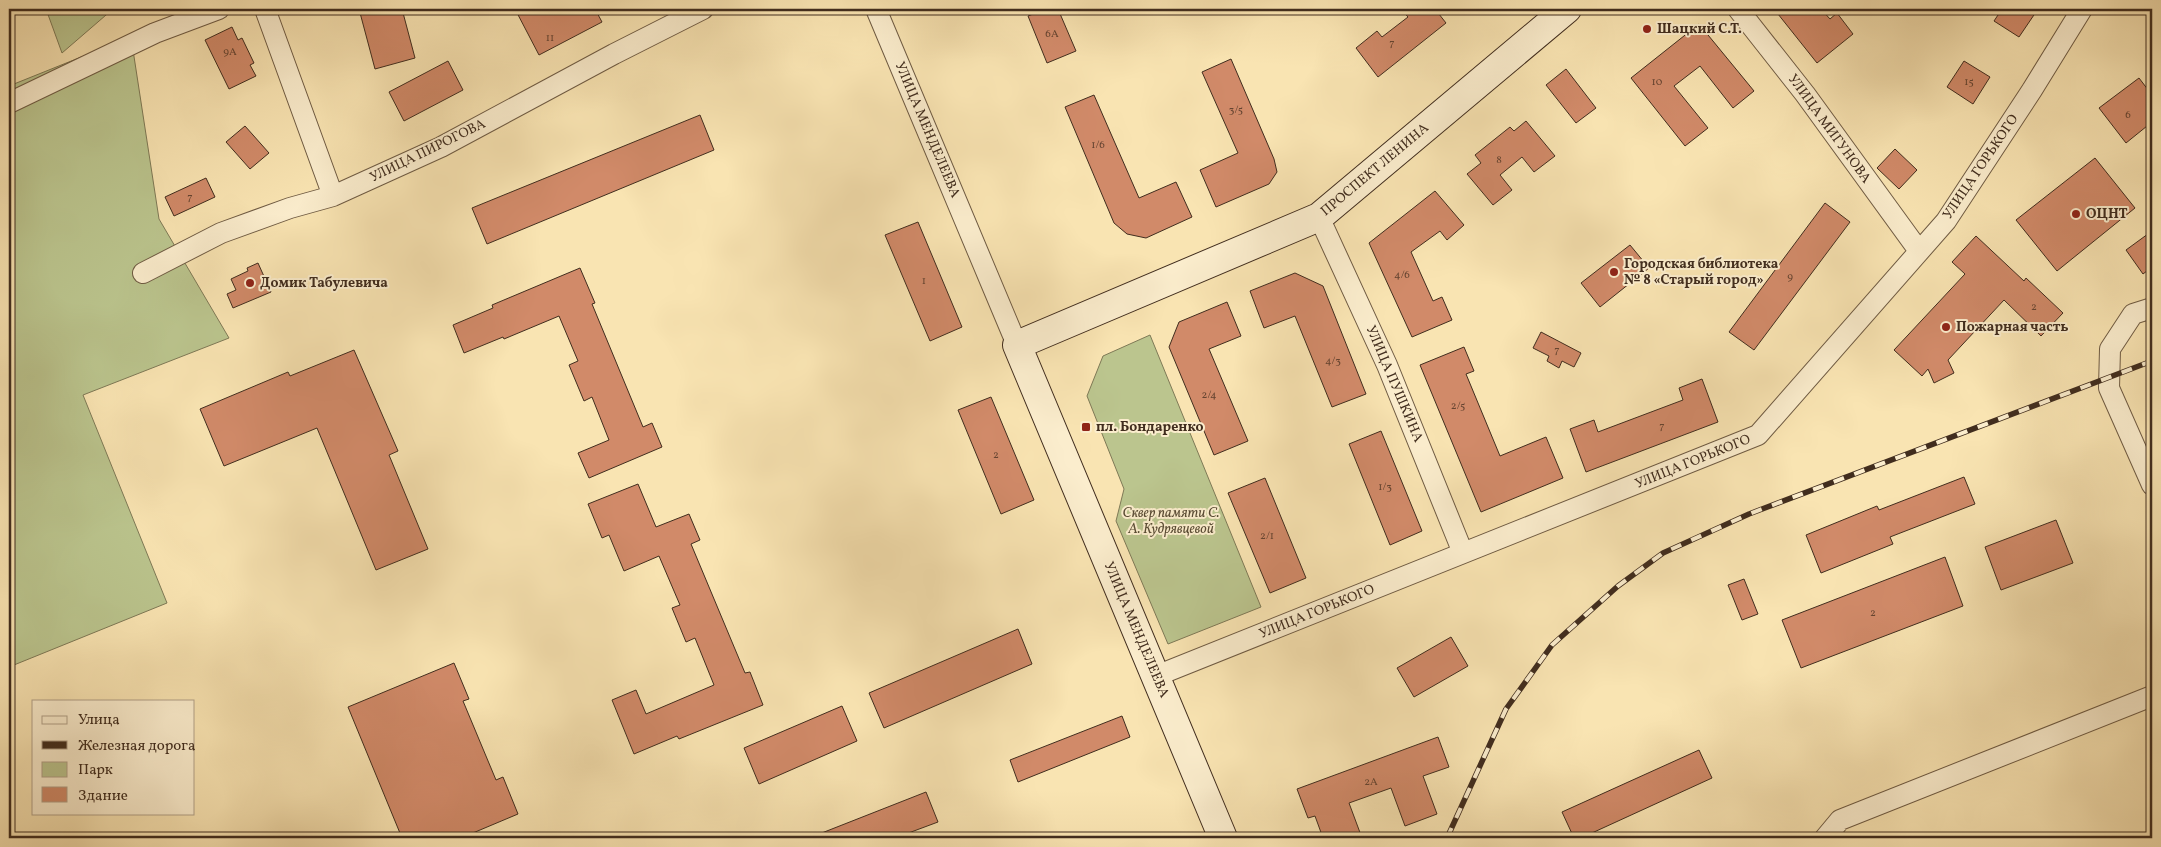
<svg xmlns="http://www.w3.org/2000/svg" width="2161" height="847" font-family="Vollkorn,serif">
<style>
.green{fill:#bbc58e;stroke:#7e7956}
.building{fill:#d18a69;stroke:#412d1e}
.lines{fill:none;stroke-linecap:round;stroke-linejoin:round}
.minor-casing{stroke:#6f5b43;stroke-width:22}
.secondary-casing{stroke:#412d1e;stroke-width:30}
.minor{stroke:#fbedcd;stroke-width:20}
.secondary{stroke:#fbedcd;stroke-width:28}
.rail-casing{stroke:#412d1e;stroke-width:5.5}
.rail{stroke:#fbedcd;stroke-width:4;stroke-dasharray:11;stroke-linecap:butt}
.poi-dot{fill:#8f2418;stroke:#fbedcd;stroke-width:2}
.labels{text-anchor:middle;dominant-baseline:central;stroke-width:4;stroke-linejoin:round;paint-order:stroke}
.number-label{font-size:11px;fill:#654431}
.poi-label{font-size:14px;font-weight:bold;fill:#412d1e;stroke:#fbedcd;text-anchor:start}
.street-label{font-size:14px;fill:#412d1e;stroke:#fbedcd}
.park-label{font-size:14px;font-style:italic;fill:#594b34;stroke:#fbedcd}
</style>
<rect width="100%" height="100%" fill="#f9e4b2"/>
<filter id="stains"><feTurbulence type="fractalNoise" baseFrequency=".004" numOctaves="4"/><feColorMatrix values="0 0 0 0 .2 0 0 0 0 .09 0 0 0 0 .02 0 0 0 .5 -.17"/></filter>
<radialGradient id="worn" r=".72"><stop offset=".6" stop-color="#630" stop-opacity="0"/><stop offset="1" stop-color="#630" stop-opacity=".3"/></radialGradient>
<path class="green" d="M46,9H113L62,53Z
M131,37L159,219L229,338L83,395L167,603L9,667V86Z
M1150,335L1261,607L1168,644L1116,521L1124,489L1087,396L1103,356Z"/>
<path class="building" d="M359,9H402L415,58L375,69Z
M515,9H595L602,22L539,55Z
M1046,9H1058L1076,51L1047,63L1028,16Z
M1401,9H1435L1446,23L1378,77L1356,48L1377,31L1382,37L1408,17Z
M1774,9H1821L1830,19L1837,13L1853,34L1817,63Z
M2002,9H2038L2019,37L1994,21Z
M1699,24L1754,91L1733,108L1700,66L1674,86L1708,128L1685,146L1631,78Z
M232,27L238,40L242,38L254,63L250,65L256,76L229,89L205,40Z
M1231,59L1274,159L1277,172L1269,184L1216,207L1200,170L1238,153L1202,72Z
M448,61L463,90L404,121L389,92Z
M1964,61L1990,77L1973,104L1947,87Z
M1566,69L1596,108L1576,123L1546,85Z
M2139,78L2152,95V122L2126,143L2099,108Z
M1094,95L1139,198L1176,182L1192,217L1146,238L1127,234L1114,223L1065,107Z
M700,115L714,150L487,244L472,208Z
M1526,121L1555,156L1534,172L1522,157L1500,175L1512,190L1493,205L1467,174L1481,163L1475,155L1510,127L1514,131Z
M245,126L269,153L250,169L226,142Z
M1895,149L1917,170L1899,189L1877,168Z
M2095,158L2135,208L2057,271L2016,220Z
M206,178L215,197L174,216L165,197Z
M1435,191L1464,225L1447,240L1440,231L1411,252L1433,301L1442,297L1452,320L1412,337L1369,243Z
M1825,203L1850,222L1754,350L1729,332Z
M918,222L962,327L930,341L885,235Z
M2152,231V267L2143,274L2126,250Z
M1976,236L2024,281L2026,278L2063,313L2041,336L2004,300L1948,360L1954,373L1934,383L1928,369L1922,376L1894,350L1965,274L1952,262Z
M1630,245L1649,268L1600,307L1581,283Z
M258,263L271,292L233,308L227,294L236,290L231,279L248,271L247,268Z
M580,268L595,303L592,304L643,427L652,423L662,447L589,478L578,453L609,440L592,397L584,401L569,365L578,361L559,316L504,339L503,337L464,353L453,325L493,308L492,305Z
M1295,273L1323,286L1366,394L1332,407L1295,316L1264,328L1250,291Z
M1227,302L1241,336L1209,349L1248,441L1214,455L1169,347L1179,322Z
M1541,332L1581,353L1574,367L1562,361L1559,368L1547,361L1549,356L1533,348Z
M1464,347L1474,371L1466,374L1500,456L1546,437L1563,478L1481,512L1420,365Z
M354,350L398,451L389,455L428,549L376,570L317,428L224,466L200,409L288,372L290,376Z
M1702,379L1718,422L1586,472L1570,429L1594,420L1598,432L1683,400L1679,388Z
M991,397L1034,500L1001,514L958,410Z
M1381,431L1422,531L1390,545L1349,444Z
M1964,477L1975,504L1890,537L1893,544L1821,573L1806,535L1877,506L1879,510Z
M1265,478L1306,578L1270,593L1228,493Z
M638,484L656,527L689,514L700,540L691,544L745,673L750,672L763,705L679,739L677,736L634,754L612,700L636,690L646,714L714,685L695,638L686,642L672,608L680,605L659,556L624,571L609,535L602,538L588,504Z
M2056,520L2073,563L2001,590L1985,547Z
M1945,557L1963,606L1801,668L1782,620Z
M1744,579L1758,614L1742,620L1728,585Z
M1018,629L1032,664L884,728L869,693Z
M1451,637L1468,666L1414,697L1397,668Z
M454,663L469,699L463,701L496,780L503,777L518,814L461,838H402L348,707Z
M842,706L857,741L759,784L744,748Z
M1122,716L1130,737L1018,782L1010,760Z
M1438,737L1449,767L1423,776L1437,814L1405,826L1391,788L1349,803L1362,838H1323L1315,816L1308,818L1297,789Z
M1699,750L1712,778L1581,838H1574L1562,812Z
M926,792L938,822L895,838H809Z"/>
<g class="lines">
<defs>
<path id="minor" d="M265,9L333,196
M876,9L1017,345
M1738,9L1805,94L1919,251
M9,103L155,33L219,9
M1319,217L1387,365L1463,553
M143,273L221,233L290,208L333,196L441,147L614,54L703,9
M2152,308L2133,314L2110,349L2109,388L2152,485
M1156,676L1758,435L1946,221L2032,90L2082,9
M1825,838L1840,820L2152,696"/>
<path id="secondary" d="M1223,838L1017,345L1319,217L1567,9"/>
</defs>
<use href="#minor" class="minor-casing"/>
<use href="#secondary" class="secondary-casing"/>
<use href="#minor" class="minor"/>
<use href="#secondary" class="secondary"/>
<defs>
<path id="rail" d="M1447,838L1506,709L1552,645L1618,586L1663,553L1749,514L2152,361"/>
</defs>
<use href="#rail" class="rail-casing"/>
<use href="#rail" class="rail"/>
</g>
<g class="poi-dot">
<circle cx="1647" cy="29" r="5"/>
<circle cx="2076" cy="214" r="5"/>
<circle cx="1614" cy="272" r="5"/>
<circle cx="250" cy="283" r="5"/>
<circle cx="1946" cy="327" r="5"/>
<rect x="1081" y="422" width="10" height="10" rx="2.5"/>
</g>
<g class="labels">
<g class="number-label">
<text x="1052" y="34">6А</text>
<text x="550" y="38">11</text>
<text x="1392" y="43">7</text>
<text x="230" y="52">9А</text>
<text x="1657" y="82">10</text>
<text x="1969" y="82">15</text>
<text x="1236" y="110">3/5</text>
<text x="2128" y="115">6</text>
<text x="1098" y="145">1/6</text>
<text x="1499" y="160">8</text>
<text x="190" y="197">7</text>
<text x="1402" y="275">4/6</text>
<text x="1790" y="277">9</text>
<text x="924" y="281">1</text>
<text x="2034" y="307">2</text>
<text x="1557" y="350">7</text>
<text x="1333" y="361">4/3</text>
<text x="1209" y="395">2/4</text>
<text x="1458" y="406">2/5</text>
<text x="1662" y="426">7</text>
<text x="996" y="455">2</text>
<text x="1385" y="487">1/3</text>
<text x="1267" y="536">2/1</text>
<text x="1873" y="613">2</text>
<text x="1371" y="782">2А</text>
</g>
<g class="poi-label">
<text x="1657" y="29">Шацкий С.Т.</text>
<text x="2086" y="214">ОЦНТ</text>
<text x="1624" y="264">Городская библиотека<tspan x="1624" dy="16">№ 8 «Старый город»</tspan></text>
<text x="260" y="283">Домик Табулевича</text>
<text x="1956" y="327">Пожарная часть</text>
<text x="1096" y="427">пл. Бондаренко</text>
</g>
<g class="street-label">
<text transform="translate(1829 129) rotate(54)">УЛИЦА МИГУНОВА</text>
<text transform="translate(927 130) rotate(67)">УЛИЦА МЕНДЕЛЕЕВА</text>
<text transform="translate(428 151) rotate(-26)">УЛИЦА ПИРОГОВА</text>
<text transform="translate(1981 167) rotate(-56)">УЛИЦА ГОРЬКОГО</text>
<text transform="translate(1375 170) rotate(-40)">ПРОСПЕКТ ЛЕНИНА</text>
<text transform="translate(1394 384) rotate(67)">УЛИЦА ПУШКИНА</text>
<text transform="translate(1693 462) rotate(-22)">УЛИЦА ГОРЬКОГО</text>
<text transform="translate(1317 612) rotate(-22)">УЛИЦА ГОРЬКОГО</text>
<text transform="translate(1136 630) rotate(67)">УЛИЦА МЕНДЕЛЕЕВА</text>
</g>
<g class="park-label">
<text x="1171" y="513">Сквер памяти С.<tspan x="1171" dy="16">А. Кудрявцевой</tspan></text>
</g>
</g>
<rect width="2161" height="847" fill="none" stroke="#f9e4b2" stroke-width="30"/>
<rect x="10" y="10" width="2141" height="827" fill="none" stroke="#412d1e" stroke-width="2.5"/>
<rect x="15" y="15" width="2131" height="817" fill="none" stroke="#412d1e"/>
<rect x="32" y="700" width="162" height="115" fill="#fbedcd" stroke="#b1a087"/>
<rect x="42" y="716" width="25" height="8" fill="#fbedcd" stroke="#b1a087"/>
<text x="78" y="724" font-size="15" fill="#412d1e">Улица</text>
<rect x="42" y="741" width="25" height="8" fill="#412d1e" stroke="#b1a087"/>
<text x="78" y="750" font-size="15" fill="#412d1e">Железная дорога</text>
<rect x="42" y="762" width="25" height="15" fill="#bbc58e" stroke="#b1a087"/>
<text x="78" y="774" font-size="15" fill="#412d1e">Парк</text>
<rect x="42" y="787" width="25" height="15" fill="#d18a69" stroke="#b1a087"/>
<text x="78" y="800" font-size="15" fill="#412d1e">Здание</text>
<rect width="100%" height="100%" filter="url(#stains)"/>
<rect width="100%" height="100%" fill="url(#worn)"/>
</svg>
